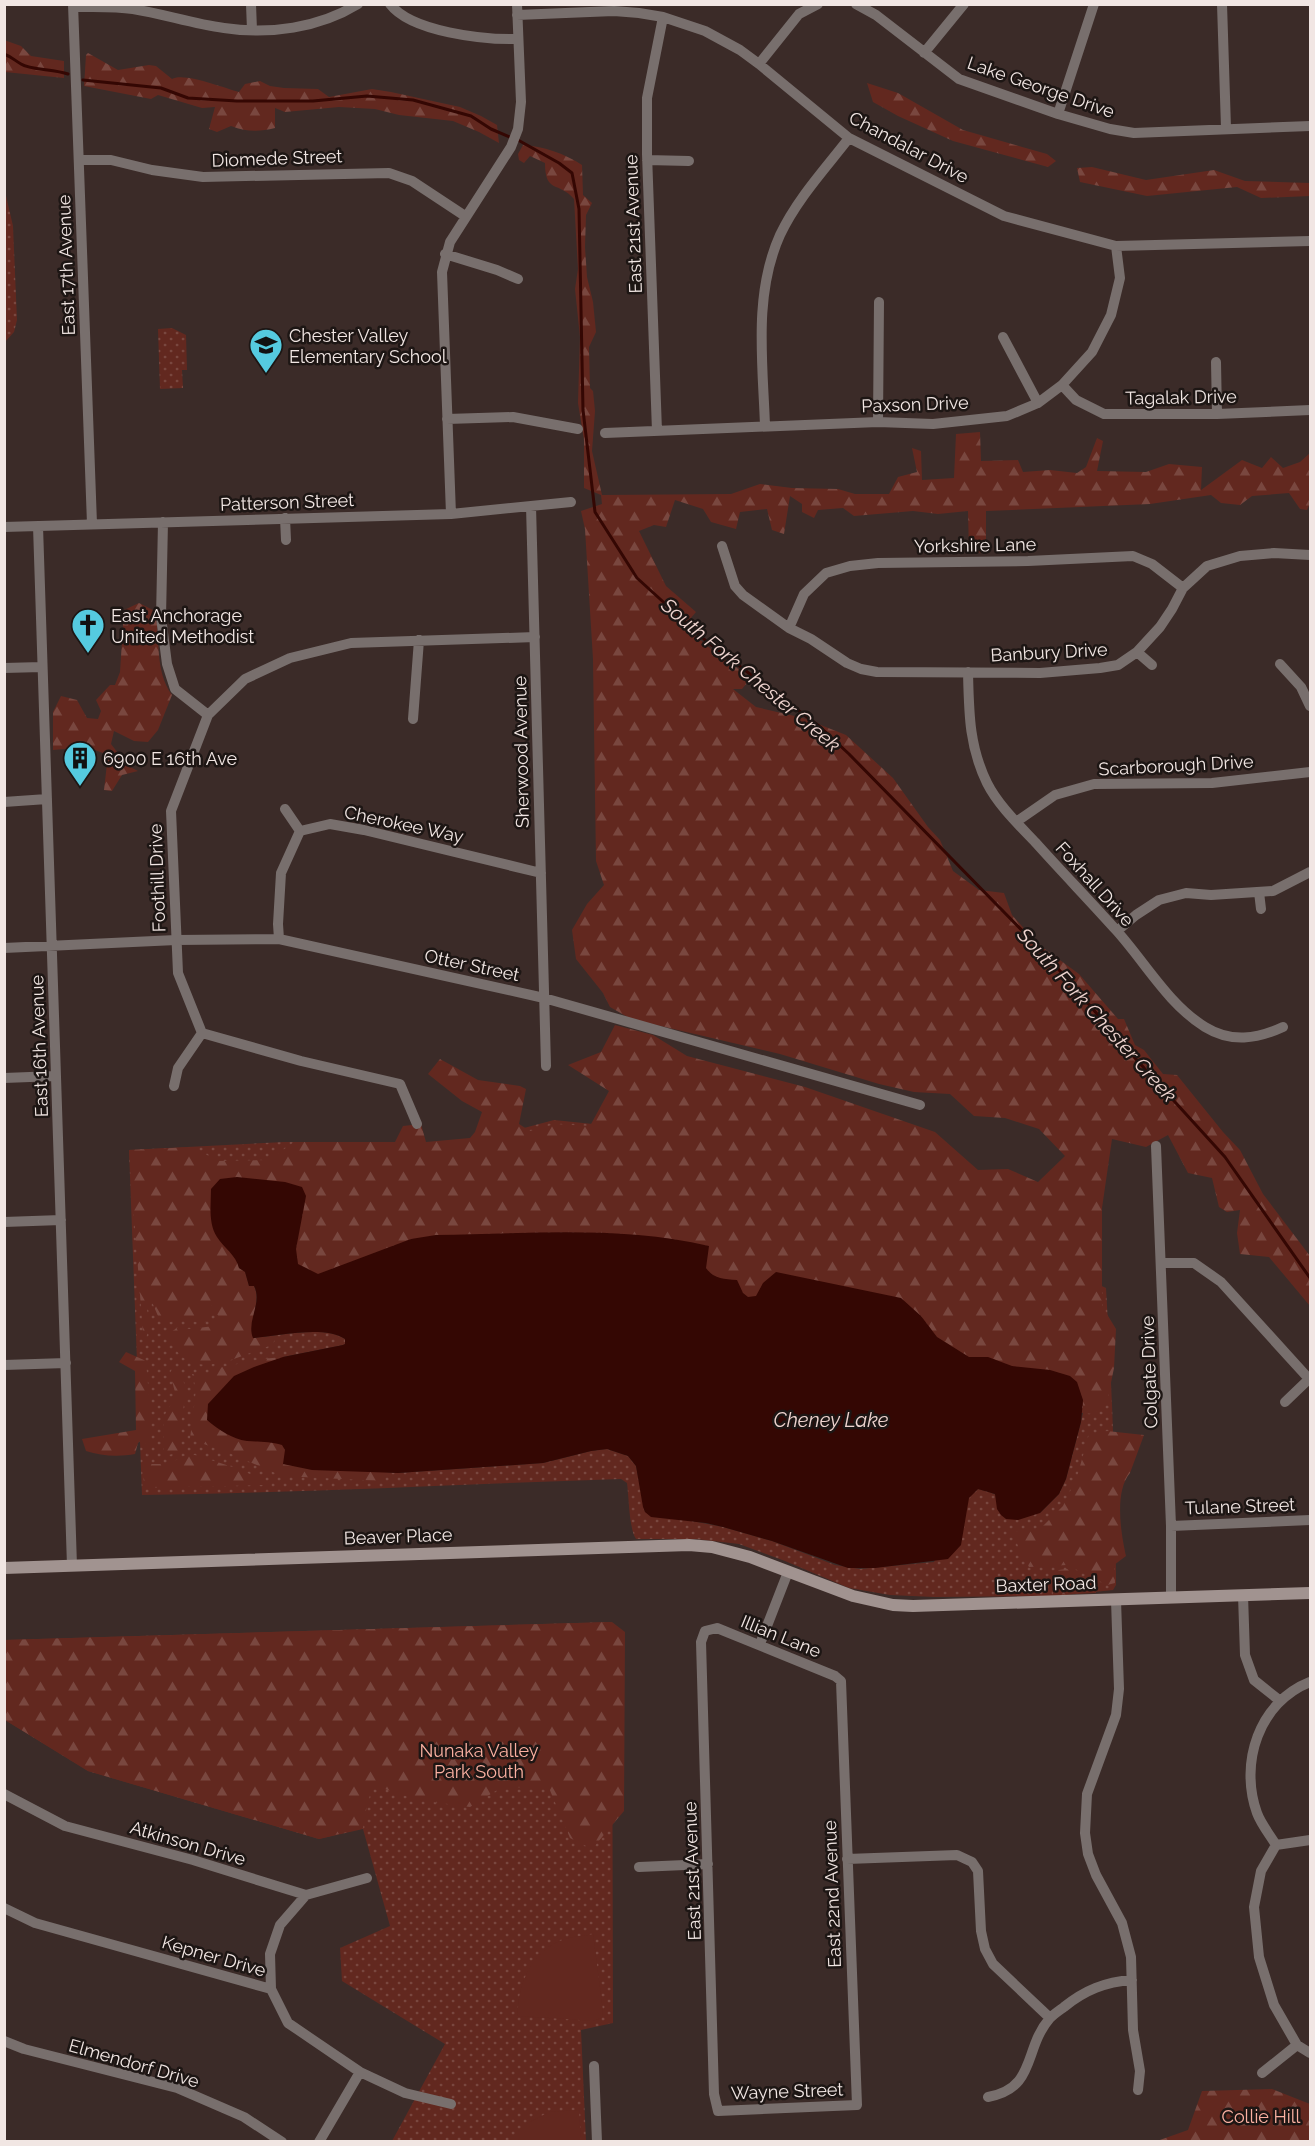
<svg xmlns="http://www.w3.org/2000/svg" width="1315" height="2146" font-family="Raleway,sans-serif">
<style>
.grass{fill:url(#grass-dots);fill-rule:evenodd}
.forest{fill:url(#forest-firs)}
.pitch{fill:#62281f}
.water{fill:#340703}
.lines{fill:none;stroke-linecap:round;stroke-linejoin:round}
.stream{stroke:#340703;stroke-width:3}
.street{stroke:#786f6d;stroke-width:10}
.secondary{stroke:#a19390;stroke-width:12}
.labels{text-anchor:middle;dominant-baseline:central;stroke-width:5;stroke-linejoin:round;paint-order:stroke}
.street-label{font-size:18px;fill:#f1e6e3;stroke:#1d1614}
.poi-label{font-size:18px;fill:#f1e6e3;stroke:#1d1614;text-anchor:start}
.park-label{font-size:18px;fill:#fbb0a1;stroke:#1d1614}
.water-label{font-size:20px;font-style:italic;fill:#efd4cf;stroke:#1d1614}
</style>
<defs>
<pattern id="grass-dots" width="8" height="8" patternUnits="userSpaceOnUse" patternTransform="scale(1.5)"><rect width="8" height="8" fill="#62281f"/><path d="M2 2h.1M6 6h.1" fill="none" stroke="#79473f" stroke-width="1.8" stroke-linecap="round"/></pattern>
<pattern id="forest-firs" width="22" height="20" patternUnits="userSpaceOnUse" patternTransform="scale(1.5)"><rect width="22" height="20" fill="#62281f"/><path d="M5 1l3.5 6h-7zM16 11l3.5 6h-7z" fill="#79473f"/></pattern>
</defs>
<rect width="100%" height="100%" fill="#3b2b28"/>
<path class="grass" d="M4,187L13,226L17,320L14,332L5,342Z
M172,328L186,335L187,370H182L183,388L160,389L158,329Z
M554,1120L804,1146L1106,1288C1112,1387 1116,1486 1116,1585L1113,1590L1056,1596L934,1597L890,1595L849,1588L785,1561L739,1544L696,1539H636C629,1529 629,1497 627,1483L621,1479C461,1484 302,1493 142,1495L129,1150L284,1142H471ZM239,1268L1083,1413L1081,1422L1066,1479L1059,1494L1040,1513L989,1492L978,1489L969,1497L934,1562L860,1569L835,1565L772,1541L723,1527L645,1512L636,1466L628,1456L607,1449L591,1451L543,1463L398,1473L371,1471L283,1357L343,1345L345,1344V1339C325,1325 278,1336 253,1338Z
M612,1622L613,2023L581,2030L586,2141H392L445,2044L342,1981L340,1948L390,1926L363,1829L319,1839L88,1771L5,1720L4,1640Z"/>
<path class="forest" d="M4,40L21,46L31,56L64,61V78L5,72Z
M88,53L118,70L149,65L156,66L172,79C184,72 224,88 239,92L245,84L260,81L270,86L284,88L318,89L329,97L372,89L391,92L460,107L481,116L497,125L499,143L479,132L453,121L399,115L375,109L339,107L285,112L275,108V128C259,132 247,132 231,126L217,132L209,129L215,107L202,108L158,95L151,99L84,86L86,55Z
M867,83L898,93L963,130L1047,154L1056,161L1048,167L953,141L898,116L873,102Z
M523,145C542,146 566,154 582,165L583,195L592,203L586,215L585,247L587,277L593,302L596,332L589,347L590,388L593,391L595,411L592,451L602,495L731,494L760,484L792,488L838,489L855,494H889L898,477L917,472L912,448L921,451L922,480L954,478L956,434L980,432L981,461L1018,460L1023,472L1050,470L1077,473L1086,467L1097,438L1103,441L1097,471L1146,472L1169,464L1202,467L1201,490L1242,460L1262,468L1271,457L1283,468L1300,462L1310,453V503L1307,510L1300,509L1289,493L1252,496L1240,505L1221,503L1211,495L1150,504L986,511V553L969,552L968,511L938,514L913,511L854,516L843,508L818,510L814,518L802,512V504L790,496L784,534L772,530L767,509L740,512L736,529L711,522L703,509L675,500L666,527L654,525L639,531L666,586L696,612L684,626L711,649L751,678L742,689H733L756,707L803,718L846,735L893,778L928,827L940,840L953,871L979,890L1004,893L1012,915L1038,944L1079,974L1118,1019H1124L1135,1045L1144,1050L1163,1074L1177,1075L1223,1132L1240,1150L1263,1194L1310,1256V1306L1269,1257L1240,1254L1237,1233L1240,1210L1227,1212L1219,1207L1212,1178L1188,1173L1168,1135L1146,1147L1112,1139L1102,1208V1306L1116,1329L1114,1368L1107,1402L1093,1414L1083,1413V1400L1077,1382L1070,1376L1050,1370L1012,1366L988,1357H969L937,1337L921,1316L763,1283L756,1296L748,1297L743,1293L736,1280C723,1279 715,1279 706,1268L708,1246C620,1225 526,1234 436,1235L411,1239L318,1274L298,1264L296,1249L306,1196L227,1249L237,1259L239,1268L245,1271L249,1286H254C262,1303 248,1320 253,1338L277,1336L272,1345C233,1358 187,1387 168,1334L177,1328L190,1329L214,1326L219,1317L211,1305V1317L204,1323L183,1320L161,1323L152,1302L145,1301L150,1323L144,1347L129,1150L194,1147L217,1161L269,1160L294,1142H395L403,1126L421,1124L426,1142L470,1138L475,1132L482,1112L462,1101L428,1074L440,1059L478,1080L520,1086L526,1089L519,1124L530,1131L555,1124L590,1126L609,1091L568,1065L601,1052L615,1025L653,1035L687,1056L805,1087L935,1132L978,1170L1008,1169L1038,1182L1065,1156L1039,1129L1005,1118L974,1116L950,1094L914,1092L879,1084L780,1054L631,1019L610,1007L603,993L576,959L572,930L587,904L604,885L596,861L593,659L585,529L581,511L602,504L601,495L584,488V440L578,403L580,337L575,289L578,269L574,199C559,181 545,194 545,163L530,156L524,163L519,160L518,154Z
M1092,167L1146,180L1214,170L1245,181L1310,183V196L1261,198L1237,187L1147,196L1080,182L1077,168Z
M139,603L155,611C161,639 154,670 172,695L158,730L148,742L134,741L114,731L111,744L128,766L138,771L122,775L112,791L104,790L108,755L87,747L53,750V712L61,696L77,700L87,718L98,719L101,711L96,700L110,685H115L120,672L124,610Z
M126,1352L146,1361L151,1419L148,1456L144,1438L138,1443L135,1454C119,1457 101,1456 86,1451L82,1439L136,1430L135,1371L119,1362Z
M283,1357L234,1376L208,1404L246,1441H269L282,1445L285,1450L284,1464L312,1470L383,1472V1481L282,1476L229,1453L190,1439L196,1389L192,1374H210L222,1367L262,1359Z
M173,1367C190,1383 186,1394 182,1415C180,1426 181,1437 181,1448L177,1453L164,1456V1416L176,1396L170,1373Z
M1107,1431L1144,1435L1130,1473C1114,1492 1121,1534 1126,1556L1114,1565L1115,1583L1107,1585L1067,1565L1029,1567L1018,1546L1013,1532L1041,1528L1063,1506L1077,1477L1089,1434Z
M195,1455L239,1469L265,1481L263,1485L144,1488L143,1464H168L184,1456Z
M1067,1569L1094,1585L1096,1593L1053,1595L1051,1571Z
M612,1622L625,1632L624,1811L592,1849L570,1838L549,1788L502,1787L470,1807L418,1800L373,1785L367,1805L363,1828L319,1839L88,1771L5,1720V1640Z
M1272,2089L1310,2104V2141H1157L1188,2130L1202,2091Z"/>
<path class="pitch" d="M593,1934L603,2011L602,2017L595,2021L518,2016C517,1984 532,1950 565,1939C574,1936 584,1936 593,1934Z
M579,2110L581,2141H511L528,2123L549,2112Z"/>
<path class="water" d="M237,1177L285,1182L302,1187L306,1196L296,1249L298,1264L318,1274L411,1239L436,1235C526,1234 620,1225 709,1246L706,1268C714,1279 723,1279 737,1280L743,1293L748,1297L756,1296L763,1283L776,1272L901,1298L921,1316L937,1337L969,1357H988L1012,1366L1050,1370L1070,1376L1077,1382L1083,1400L1081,1422L1066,1479L1059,1494L1040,1513L1018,1520L1006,1519L1001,1515L997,1509L995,1494L978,1489L969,1498L961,1545L948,1559L875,1568H848L772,1541L723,1527L706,1523L651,1517L645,1512L643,1507L636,1466L628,1456L607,1449L591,1451L543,1463L398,1473L312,1470L283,1464L285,1450L282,1445C270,1441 260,1442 247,1441C232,1439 219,1430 207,1420L208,1404L234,1376L254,1367L283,1357L343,1345L345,1344V1339C325,1325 277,1336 253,1338C246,1321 263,1303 254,1286H249L245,1272L239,1268C236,1255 224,1248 217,1237C208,1223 211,1205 211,1189L220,1179Z"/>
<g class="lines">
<path class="stream" d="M4,54C12,57 14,60 21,64C30,70 55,69 68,74
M83,80L161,88L188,98L237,101H313L367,96L413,100L471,116L491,129L512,138
M518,140L559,163L572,173L579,209L583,410L595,512L637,578L705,640L819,726L849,754L1048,957L1135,1058L1225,1157L1310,1278"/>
<path class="street" d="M73,4L92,524
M251,4L252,30
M390,4C411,32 484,40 518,39
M856,4L876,15L959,79L1058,114L1110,129L1134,133L1310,126
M1222,4L1226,128
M73,7C93,7 114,6 133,9C164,14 193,24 224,28C269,35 319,28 358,4
M517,15L614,11L639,13L663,17L705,31L740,50L759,64L849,138L1004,216L1116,246L1310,241
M924,53L964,4
M759,64L799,14L818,4
M1058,114L1094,4
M79,160H111L152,170L203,177L389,173L412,181L465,216
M647,160L689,161
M445,254L497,270L518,279
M1003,337L1038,403
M1216,362L1217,414
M1062,385L1076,400L1104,414H1217L1310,410
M447,419L513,417L578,429
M878,422L879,302
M765,426C763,364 753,295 780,235C797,199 825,169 849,138
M657,431L647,154V98L663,17
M605,433L878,422L933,424L1007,416L1038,403L1062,385L1092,352L1111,315L1120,278L1116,246
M531,506L546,1066
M451,514L442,272L450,242L511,147L518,129L521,102L517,4
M285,518L286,540
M163,522L161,617L167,664L175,689L208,715
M38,526L72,1566
M4,527L451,514L571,502
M722,546L735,586L743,595L789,628L811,639L847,663L861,669L877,672L1040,673L1100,668L1118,665L1137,652L1160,627L1172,609L1183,588L1207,566L1240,556L1274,553L1310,555
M789,628L804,594L826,573L850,566L878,563L1028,561L1133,556L1152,564L1183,588
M1137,652L1152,665
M1280,664L1301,687L1310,706
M4,668L42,667
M968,672C969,713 969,746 987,783C998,805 1019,825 1036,843C1062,872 1090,901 1116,930C1145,962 1168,1004 1205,1027C1231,1043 1257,1039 1283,1027
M413,719L419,640
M4,802L47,799
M285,809L300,831
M1016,822L1055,795L1094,784L1212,783L1310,772
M1259,892L1261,909
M1117,931L1136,915L1159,900L1186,893L1211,895L1273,891L1310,872
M279,939L278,924L281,873L300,831L330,824L364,830L541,873
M4,948L176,940L279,939L544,998L920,1105
M4,1078L56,1076
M174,1086L178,1068L202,1033
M417,1124L400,1084L301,1061L202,1033L178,973L171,811L208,715L245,679L290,658L351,643L535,637
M1156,1146L1171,1526V1597
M4,1222L61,1220
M1161,1263H1194L1221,1282L1310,1380
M4,1365L66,1363
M1285,1402L1309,1379
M1171,1526L1310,1520
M1243,1595L1245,1655L1254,1680L1279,1700
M1116,1600L1119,1689L1116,1715L1087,1794L1085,1833L1088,1854L1096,1875L1122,1923L1131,1957L1133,2030L1140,2071L1138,2090
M717,1628L835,1676L841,1681L857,2105L718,2111L714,2094L701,1642L705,1631Z
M760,1644L788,1572
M4,1794L65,1826L193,1860L306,1895L367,1878
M1276,1845L1261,1871L1254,1907L1259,1957L1274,2005L1297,2045L1310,2053
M1276,1845C1270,1835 1261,1824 1257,1813C1239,1763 1259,1702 1310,1682
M1276,1845L1310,1840
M847,1859L957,1855L972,1862L978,1871L981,1931L985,1949L993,1964L1050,2018
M639,1867L708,1864
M306,1895L280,1925L270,1954L271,1989L288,2023L360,2072L405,2093L451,2104
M4,1908L35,1923L271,1989
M4,2041L24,2049L177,2088L244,2117L282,2142
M594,2066L597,2142
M1262,2073L1297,2045
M988,2097C1037,2088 1023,2049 1050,2018C1054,2014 1060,2010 1064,2007C1085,1990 1105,1982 1132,1980
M319,2142L360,2072"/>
<path class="secondary" d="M4,1568L689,1545L712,1547L750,1557L853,1596L893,1605L913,1606L1310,1593"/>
</g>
<defs>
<symbol id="school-pin" viewBox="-11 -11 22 30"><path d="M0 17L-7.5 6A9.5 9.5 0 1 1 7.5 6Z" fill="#55cadf" stroke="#1d1614"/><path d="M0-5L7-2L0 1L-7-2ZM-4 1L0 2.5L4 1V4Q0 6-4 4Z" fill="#111"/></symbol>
<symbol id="church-pin" viewBox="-11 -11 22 30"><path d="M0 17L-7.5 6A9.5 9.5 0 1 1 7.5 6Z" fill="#55cadf" stroke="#1d1614"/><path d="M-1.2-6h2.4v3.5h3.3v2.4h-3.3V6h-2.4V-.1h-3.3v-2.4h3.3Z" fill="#111"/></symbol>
<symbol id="building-pin" viewBox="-11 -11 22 30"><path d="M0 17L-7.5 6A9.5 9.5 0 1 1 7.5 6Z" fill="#55cadf" stroke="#1d1614"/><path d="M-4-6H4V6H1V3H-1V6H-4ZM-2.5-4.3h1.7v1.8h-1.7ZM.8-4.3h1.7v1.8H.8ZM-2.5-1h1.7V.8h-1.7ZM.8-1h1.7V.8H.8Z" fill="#111"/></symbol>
</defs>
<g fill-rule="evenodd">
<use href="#school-pin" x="247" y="326" width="38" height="52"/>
<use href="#church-pin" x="69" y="606" width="38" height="52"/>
<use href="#building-pin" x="61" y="739" width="38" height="52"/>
</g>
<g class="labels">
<g class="street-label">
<text transform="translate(1041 87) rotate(19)">Lake George Drive</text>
<text transform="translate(909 147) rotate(28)">Chandalar Drive</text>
<text transform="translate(277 158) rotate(-2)">Diomede Street</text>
<text transform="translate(633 224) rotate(-92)">East 21st Avenue</text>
<text transform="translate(66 265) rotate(-92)">East 17th Avenue</text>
<text transform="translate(1181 397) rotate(-1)">Tagalak Drive</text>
<text transform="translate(915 404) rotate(-2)">Paxson Drive</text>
<text transform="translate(287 502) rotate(-2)">Patterson Street</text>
<text transform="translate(975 545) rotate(-1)">Yorkshire Lane</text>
<text transform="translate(1049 652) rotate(-3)">Banbury Drive</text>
<text transform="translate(521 752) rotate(-91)">Sherwood Avenue</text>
<text transform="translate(1176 765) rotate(-3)">Scarborough Drive</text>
<text transform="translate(404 824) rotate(12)">Cherokee Way</text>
<text transform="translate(157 878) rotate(-92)">Foothill Drive</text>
<text transform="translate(1095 884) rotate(48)">Foxhall Drive</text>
<text transform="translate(472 965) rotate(12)">Otter Street</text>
<text transform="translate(39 1046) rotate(-92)">East 16th Avenue</text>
<text transform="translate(1149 1372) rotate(-92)">Colgate Drive</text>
<text transform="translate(1240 1506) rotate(-2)">Tulane Street</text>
<text transform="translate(398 1536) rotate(-2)">Beaver Place</text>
<text transform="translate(1046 1584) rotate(-2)">Baxter Road</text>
<text transform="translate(781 1636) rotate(22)">Illian Lane</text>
<text transform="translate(188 1843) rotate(16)">Atkinson Drive</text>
<text transform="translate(692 1871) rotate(-92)">East 21st Avenue</text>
<text transform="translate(832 1894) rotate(-92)">East 22nd Avenue</text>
<text transform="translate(214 1956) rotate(16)">Kepner Drive</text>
<text transform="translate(134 2063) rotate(16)">Elmendorf Drive</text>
<text transform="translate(787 2091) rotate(-2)">Wayne Street</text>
</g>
<g class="poi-label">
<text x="289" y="335">Chester Valley<tspan x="289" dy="21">Elementary School</tspan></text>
<text x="111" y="615">East Anchorage<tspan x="111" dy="21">United Methodist</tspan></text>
<text x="103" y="758">6900 E 16th Ave</text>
</g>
<g class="park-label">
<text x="479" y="1750">Nunaka Valley<tspan x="479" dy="21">Park South</tspan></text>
<text x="1261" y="2116">Collie Hill</text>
</g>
<g class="water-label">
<text transform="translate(751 675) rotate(40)">South Fork Chester Creek</text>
<text transform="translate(1097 1015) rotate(48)">South Fork Chester Creek</text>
<text x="831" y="1420">Cheney Lake</text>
</g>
</g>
<rect width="1315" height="2146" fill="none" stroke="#f1e6e3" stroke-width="12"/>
</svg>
